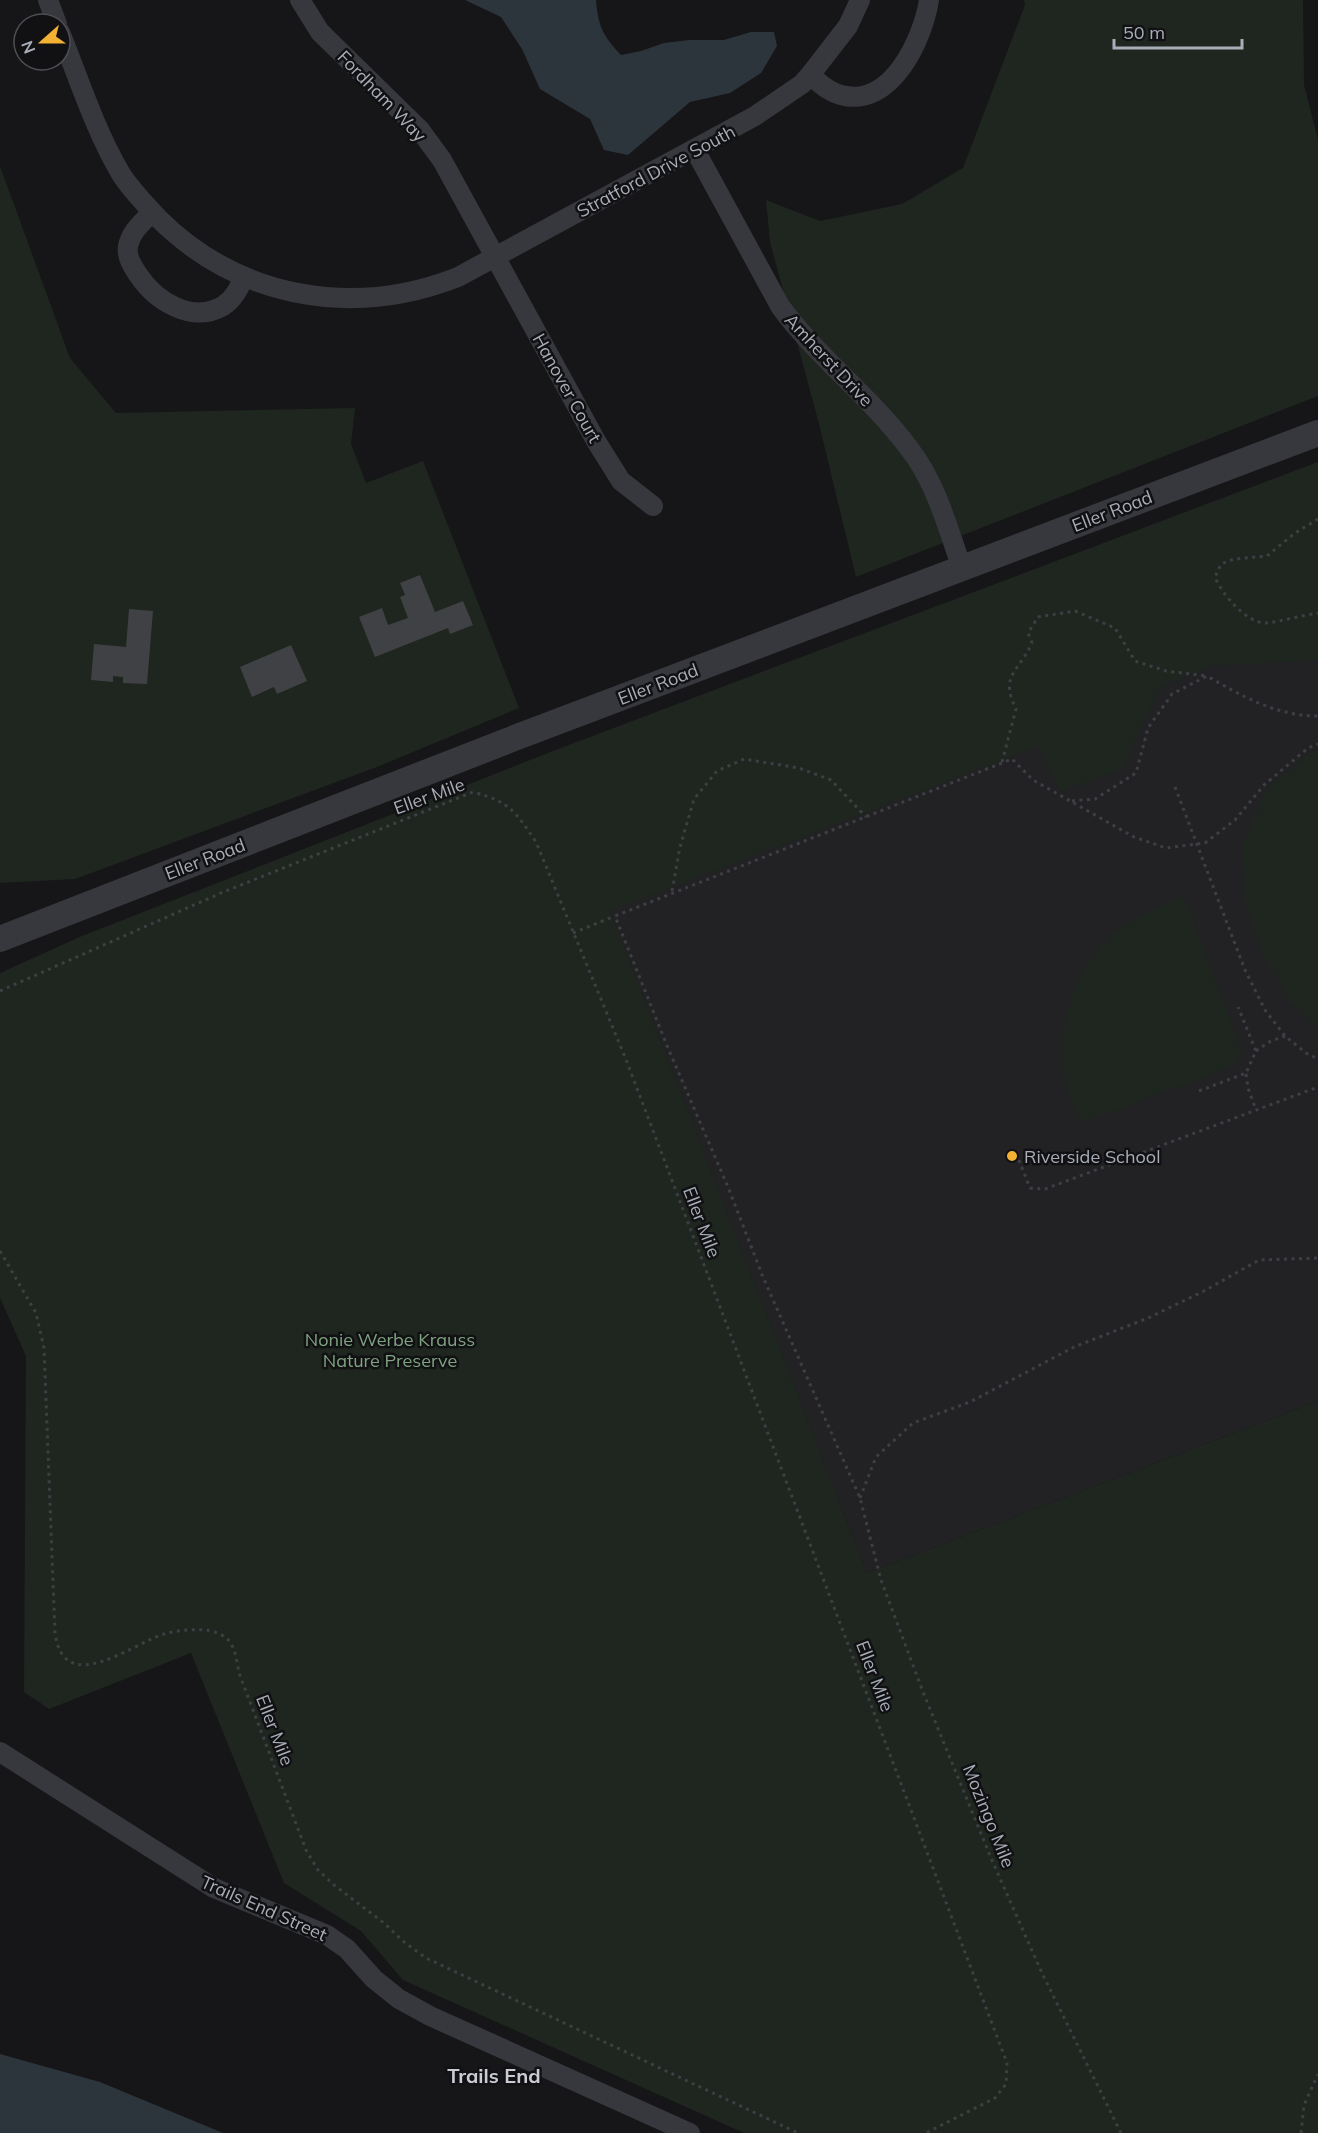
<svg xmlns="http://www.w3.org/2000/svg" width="1318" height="2133" font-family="Mulish,sans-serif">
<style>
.built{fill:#222225}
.green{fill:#1e261f}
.water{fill:#2c353c}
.building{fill:#404145}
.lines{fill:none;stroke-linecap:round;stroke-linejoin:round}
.path{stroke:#3d3f44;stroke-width:3;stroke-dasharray:3 4.5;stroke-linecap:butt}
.minor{stroke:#37383d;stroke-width:20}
.tertiary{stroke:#37383d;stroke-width:26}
.poi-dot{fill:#f2b134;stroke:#111113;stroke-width:2}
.labels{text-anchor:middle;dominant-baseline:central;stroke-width:5;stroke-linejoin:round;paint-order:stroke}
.street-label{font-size:18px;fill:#a8adb8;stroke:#111113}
.poi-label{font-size:18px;fill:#a8adb8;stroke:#111113;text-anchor:start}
.park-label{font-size:18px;fill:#7fa381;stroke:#111113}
.neighbourhood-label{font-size:20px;font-weight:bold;fill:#c9ccd4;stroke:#111113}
</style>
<rect width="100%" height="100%" fill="#161618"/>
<path class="built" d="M1318,462V1401L867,1573L548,753Z"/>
<path class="green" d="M1024,0H1303L1304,85L1318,140V396L856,577L819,424L770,242L766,200L820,221L902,204L963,168L1025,5Z
M0,166L70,358L116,413L355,408L351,444L366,483L423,461L519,708L377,767L75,879L0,883Z
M1318,462V660L1210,666L1162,686L1120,771L1061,791L1039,746L610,911L867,1573L1318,1401V2133H744L403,1980L361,1931L284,1883L191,1653L49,1709L24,1692L26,1356L0,1298V973L82,936L548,753Z
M1318,749V1030L1290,1001L1262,953L1245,899L1244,841L1267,788L1311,753Z
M1184,896L1242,1052L1234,1066L1081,1123C1073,1105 1065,1087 1063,1067C1061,1053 1063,1036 1066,1022C1077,954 1122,917 1184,896Z"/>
<path class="water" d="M465,0H596C598,26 603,36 621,55L641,51L664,43L689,40H724L751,32H774L777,46L761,73L730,93L690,102L628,155L604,150L590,119L540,89L522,49L501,17Z
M0,2054L100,2082L223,2133H0Z"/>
<path class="building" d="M420,575L435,612L463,601L473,625L450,634L448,628L375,657L359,617L382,608L388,625L408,618L400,597L405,595L400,583Z
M129,609L153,611L147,684L123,683V677L113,676V682L91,680L94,644L126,647Z
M291,645L307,681L277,694L274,687L252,697L240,667Z"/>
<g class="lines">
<path class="path" d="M1318,519L1295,533L1267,556L1234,559L1221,564L1215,577C1222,594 1246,623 1266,623C1279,622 1303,615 1318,613
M1002,762L1016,709C999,675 1019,672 1032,643L1028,633L1038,617L1075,611L1115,628L1135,661L1166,671L1207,676
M1175,787L1245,970L1265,1010L1285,1036L1306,1053L1318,1059
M1072,801L1095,799L1136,773L1148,728L1172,694L1207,676C1242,696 1276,716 1318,716
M672,891L680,847L694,799L717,771L744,759L799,768L831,780L866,817
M573,933L615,916
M0,991L221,893L473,792C510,802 515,811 536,842L627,1062L1007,2063L1006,2084L995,2098L926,2133
M1256,1051L1269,1042L1285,1036
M1246,1074L1248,1088L1256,1110
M1199,1091L1246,1073L1256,1051L1238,1007
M1016,1153L1030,1188L1045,1189L1318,1087
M0,1251L36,1313L44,1348L55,1633C64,1698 130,1645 164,1634C178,1630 192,1629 206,1630C214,1631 225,1635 230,1642C236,1651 237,1663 239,1673L306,1850L318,1870L334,1885L384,1923L404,1942L426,1958L798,2133
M860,1498L876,1457L913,1423L970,1402L1074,1347L1148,1318L1204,1291L1259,1260L1318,1258
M1121,2133L1041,1971L991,1858L923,1692L881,1580L860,1498L763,1277L728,1187L668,1048L615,916L1012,759L1033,780L1134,837L1166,848L1205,843L1235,820L1264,785L1308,748L1318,744
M1301,2133L1304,2105L1318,2074"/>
<path class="minor" d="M48,0L57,24
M300,0L320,32L420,130L442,160L596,441L621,481L653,506
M60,32C79,79 95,130 121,174C131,190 146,205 159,219C240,299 354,318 458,277L755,116L802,84L810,75L848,26L860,0
M810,75C819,83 829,92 841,95C891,109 923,39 929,0
M695,150L780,306C820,361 878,402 916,458C938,490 949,532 962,568
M152,212C143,222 131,231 128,246C126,257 133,267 139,276C156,301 192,324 223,306C234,299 239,288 244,277
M0,1752L214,1888L327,1935L347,1949L374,1979L399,1999L430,2016L690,2133"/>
<path class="tertiary" d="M0,939L512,739L1318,433"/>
</g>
<circle class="poi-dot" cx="1012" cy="1156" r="6"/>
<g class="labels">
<g class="street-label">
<text transform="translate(382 96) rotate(46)">Fordham Way</text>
<text transform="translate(656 171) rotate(-28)">Stratford Drive South</text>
<text transform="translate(829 360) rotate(47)">Amherst Drive</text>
<text transform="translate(567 388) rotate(61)">Hanover Court</text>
<text transform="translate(1112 511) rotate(-21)">Eller Road</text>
<text transform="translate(658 684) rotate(-21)">Eller Road</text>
<text transform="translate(429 796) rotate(-20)">Eller Mile</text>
<text transform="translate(205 859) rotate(-21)">Eller Road</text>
<text transform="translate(702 1222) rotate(69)">Eller Mile</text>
<text transform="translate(875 1676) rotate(69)">Eller Mile</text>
<text transform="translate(275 1730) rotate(69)">Eller Mile</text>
<text transform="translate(989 1816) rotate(68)">Mozingo Mile</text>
<text transform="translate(264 1908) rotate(24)">Trails End Street</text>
</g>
<g class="poi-label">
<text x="1024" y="1156">Riverside School</text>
</g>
<g class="park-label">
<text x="390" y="1339">Nonie Werbe Krauss<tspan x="390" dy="21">Nature Preserve</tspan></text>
</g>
<g class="neighbourhood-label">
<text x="494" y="2075">Trails End</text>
</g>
</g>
<g transform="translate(42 42) rotate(249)"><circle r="28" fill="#111113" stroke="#4d4f55" stroke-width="1.5"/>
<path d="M0-4.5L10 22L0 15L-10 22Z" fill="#f2b134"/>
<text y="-9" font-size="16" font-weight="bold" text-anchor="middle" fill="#a8adb8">N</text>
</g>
<path d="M1114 39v9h128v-9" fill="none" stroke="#a8adb8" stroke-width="3"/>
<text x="1123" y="39" font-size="18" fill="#a8adb8" stroke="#111113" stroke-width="4.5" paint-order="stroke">50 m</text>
</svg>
